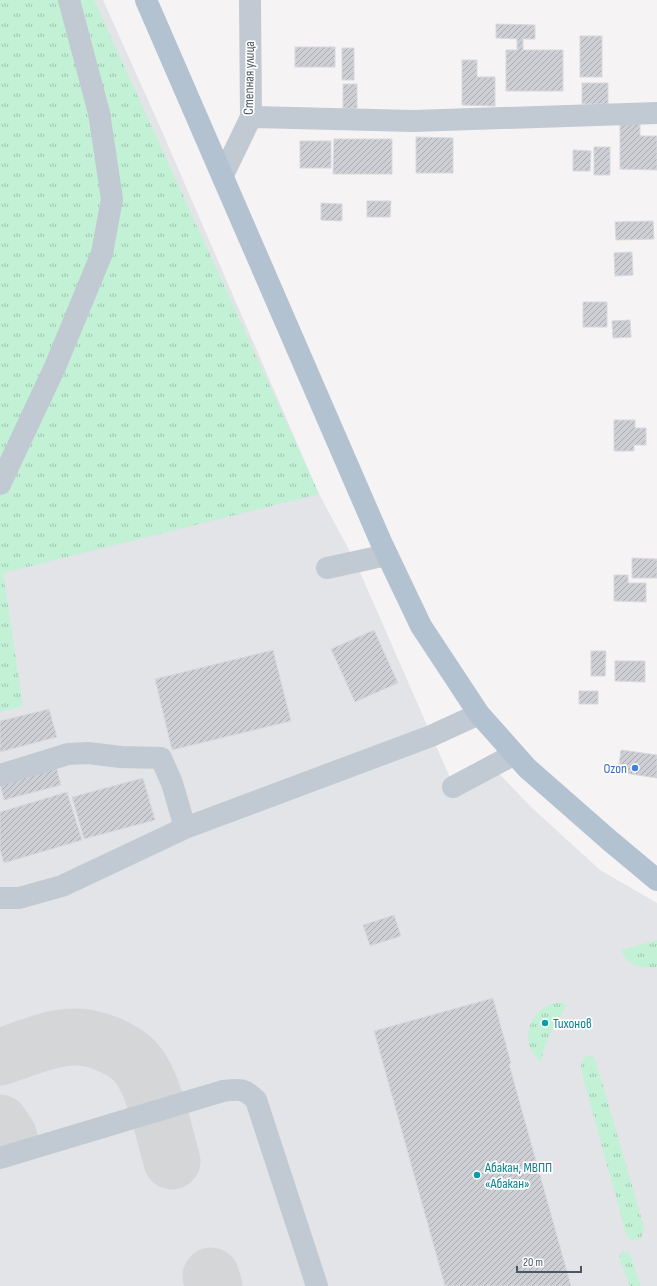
<svg xmlns="http://www.w3.org/2000/svg" width="657" height="1286" font-family="'Sofia Sans Condensed',sans-serif">
<style>
.airport{fill:#e2e4e7}
.grass{fill:url(#grass-tufts)}
.lines{fill:none;stroke-linecap:round;stroke-linejoin:round}
.taxiway{stroke:#d5d6d8;stroke-width:57}
.building{fill:url(#building-hatch);stroke:#d7d9de}
.minor{stroke:#c1cad2;stroke-width:22}
.major{stroke:#b3c2d1;stroke-width:22}
.shop-dot{fill:#3f7fe0;stroke:#fff;stroke-width:1.5}
.culture-dot{fill:#0f9aa8;stroke:#fff;stroke-width:1.5}
.labels{text-anchor:middle;dominant-baseline:central;stroke-width:3.5;stroke-linejoin:round;paint-order:stroke}
.street-label{font-size:14px;fill:#4a5661;stroke:#fff}
.shop-label{font-size:14px;fill:#366cbe;stroke:#fff;text-anchor:end}
.culture-label{font-size:14px;fill:#0d838f;stroke:#fff;text-anchor:start}
</style>
<defs>
<pattern id="grass-tufts" width="24" height="20" patternUnits="userSpaceOnUse"><rect width="24" height="20" fill="#c3f1d5"/><path d="M3 7l-1-3M5 7V3M7 7l1-3M15 17l-1-3M17 17v-4M19 17l1-3" fill="none" stroke="#a0c6b0"/></pattern>
<pattern id="building-hatch" width="6" height="6" patternUnits="userSpaceOnUse"><rect width="6" height="6" fill="#cdcfd5"/><path d="M-1 1l2-2M0 6l6-6M5 7l2-2" fill="none" stroke="#a8abb0"/></pattern>
</defs>
<rect width="100%" height="100%" fill="#f5f3f3"/>
<path class="airport" d="M0,0H103L161,129L319,494L355,561L451,780L487,761L531,807L600,870L657,903V1286H0Z"/>
<path class="grass" d="M0,0H94L319,494L3,573L23,706L0,712Z
M657,940V967C643,969 625,966 622,950Z
M555,1003H562L567,1006C555,1024 545,1039 541,1062C538,1059 534,1056 532,1052C522,1033 533,1007 555,1003Z
M585,1056L594,1057L596,1062L644,1227L641,1239L636,1240H630L625,1231L581,1069V1064Z
M622,1251L630,1253L637,1276L641,1286H630L619,1257Z"/>
<g class="lines">
<path class="taxiway" d="M0,1057C22,1050 50,1037 74,1037C95,1036 129,1050 141,1069C156,1093 164,1133 172,1161
M0,1123L9,1137
M211,1276L214,1286"/>
</g>
<path class="building" d="M496,24L535,25V39H523V50H563V91H506V50H517V39L496,38Z
M580,36H602V77H580Z
M295,47H335V67H295Z
M342,48H354V80H342Z
M462,60H477V77H495V106L462,105Z
M582,83H608V104H582Z
M343,84H357V108L343,109Z
M620,123H640V136H657V170L620,169Z
M416,137L453,138V173H416Z
M334,139H392V174H333Z
M300,141H331V168H300Z
M594,147H610V175H594Z
M573,150L591,151L590,171H573Z
M367,201H391L390,217H367Z
M321,203L342,204V221L321,220Z
M653,221L654,239L616,240L615,222Z
M632,252L633,275L615,276L614,253Z
M583,302H607V327H583Z
M630,320L631,337L613,338L612,321Z
M614,420H635V428H646V445H634V451H614Z
M632,558L657,559V578H632Z
M614,575H628V583H646V602L614,601Z
M374,630L398,683L355,702L331,649Z
M273,650L291,721L172,750L155,679Z
M591,651H606L605,676H591Z
M615,661H645V682L615,681Z
M579,691H598V704H579Z
M49,709L57,737L0,752V721Z
M621,750L657,755V778L618,772Z
M56,766L61,785L4,800L0,784Z
M143,778L155,820L84,839L72,797Z
M67,792L82,840L4,863L0,850V812Z
M394,915L401,936L370,946L363,925Z
M493,998L511,1063L509,1064L571,1286H445L374,1031Z"/>
<g class="lines">
<path class="minor" d="M251,117L413,121L657,113
M223,175L251,117L250,0
M0,484L55,367L102,253L112,199L99,113L69,0
M327,568L387,555
M0,775L68,754L88,753L121,757L161,758L172,783L185,828
M453,787L513,755
M0,898H19L62,886L185,828L431,736L479,714
M0,1158L223,1091C239,1089 244,1088 256,1100L317,1286"/>
<path class="major" d="M146,0L381,542L421,626L479,714L527,768L609,840L657,880"/>
</g>
<circle class="shop-dot" cx="635" cy="768" r="4"/>
<g class="culture-dot">
<circle cx="545" cy="1023" r="4"/>
<circle cx="477" cy="1175" r="4"/>
</g>
<g class="labels">
<g class="street-label">
<text transform="translate(249 78) rotate(-89)">Степная улица</text>
</g>
<g class="shop-label">
<text x="627" y="768">Ozon</text>
</g>
<g class="culture-label">
<text x="553" y="1023">Тихонов</text>
<text x="485" y="1167">Абакан, МВПП<tspan x="485" dy="16">«Абакан»</tspan></text>
</g>
</g>
<path d="M517 1266v6h64v-6" fill="none" stroke="#4a5661" stroke-width="2"/>
<text x="523" y="1266" font-size="12" fill="#4a5661" stroke="#ffffff" stroke-width="3" paint-order="stroke">20 m</text>
</svg>
